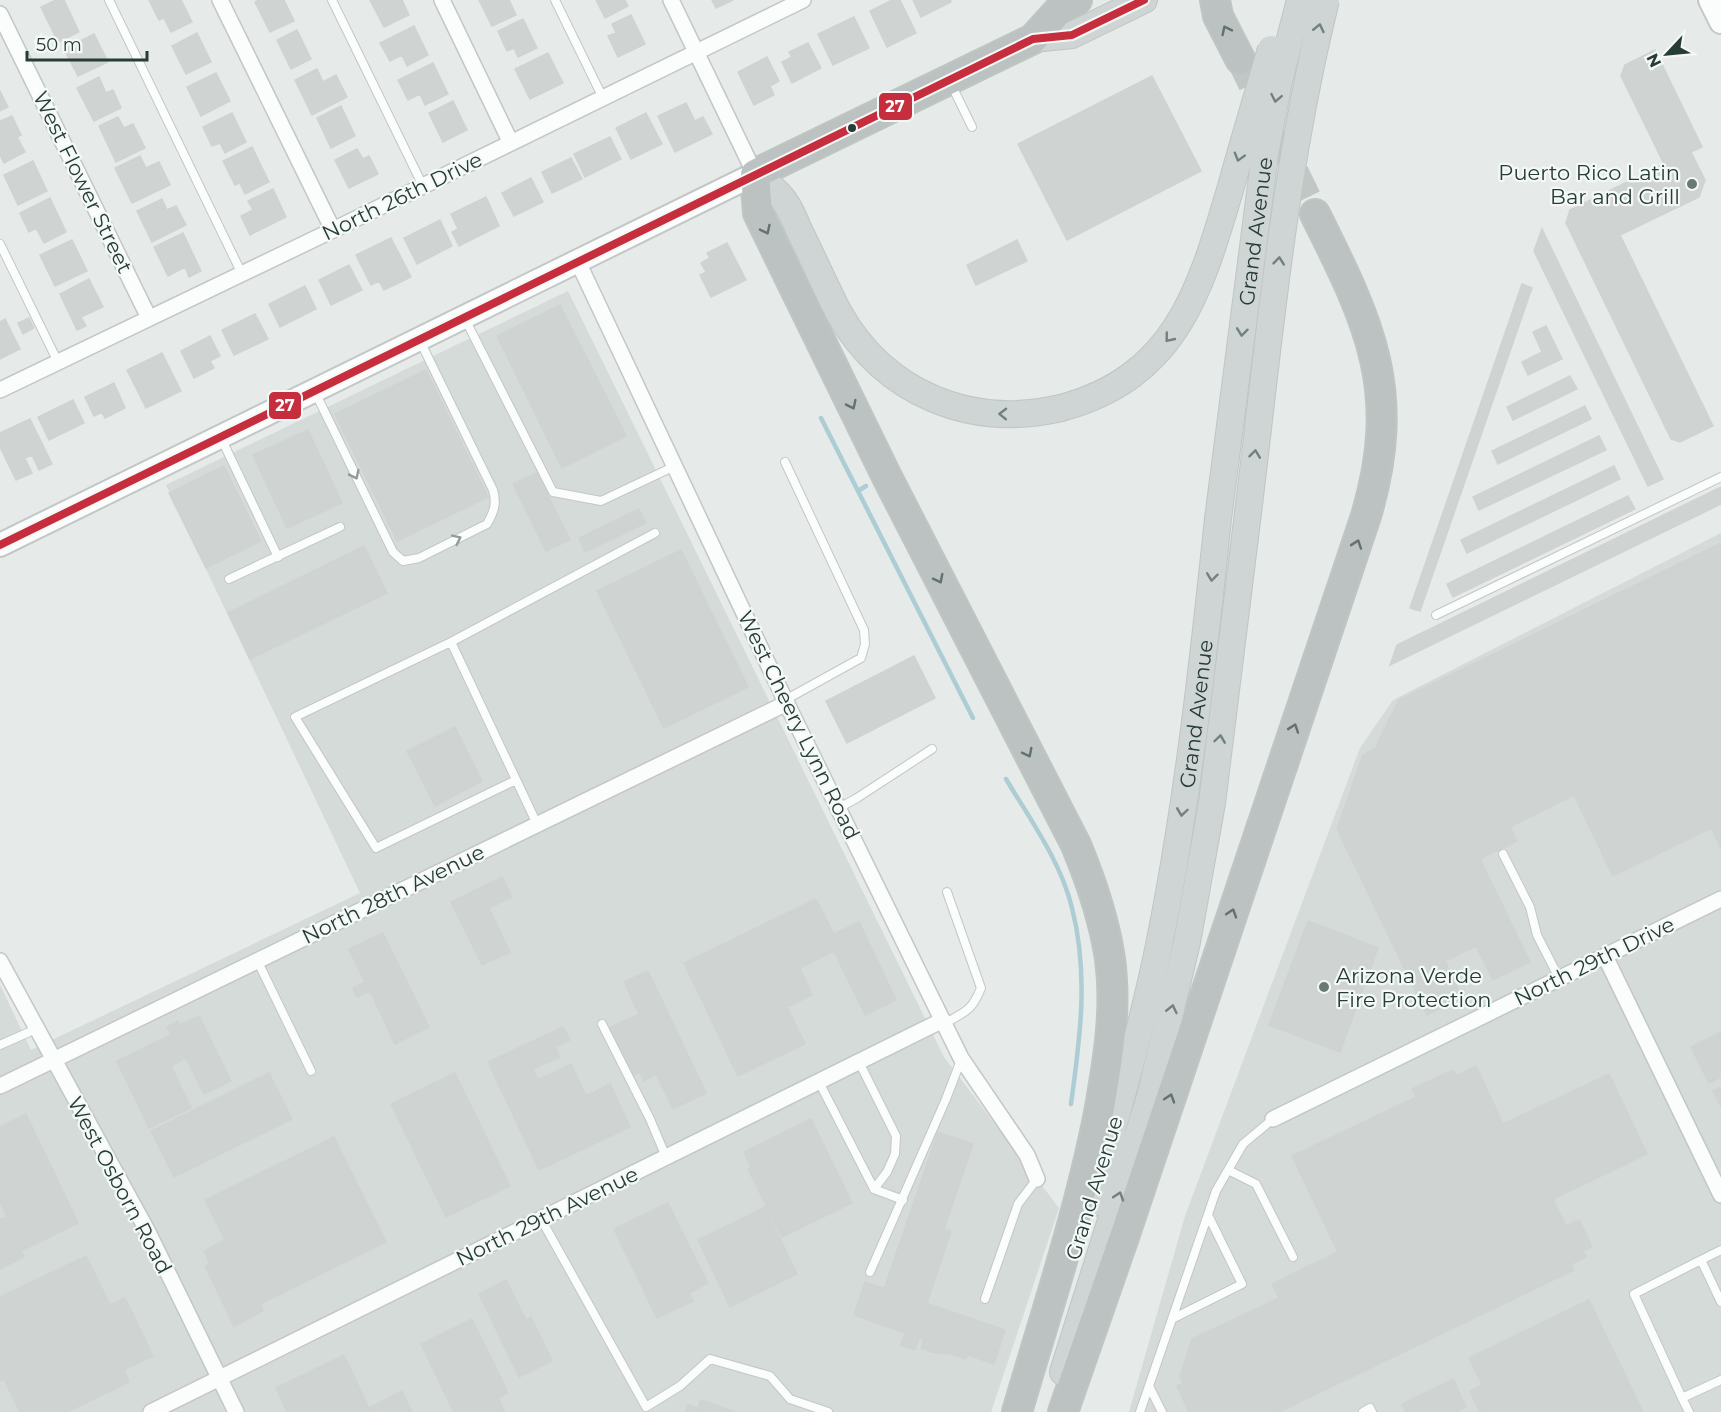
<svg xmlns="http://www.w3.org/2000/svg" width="1721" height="1412" font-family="Montserrat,sans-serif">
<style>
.built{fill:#d5dbd8}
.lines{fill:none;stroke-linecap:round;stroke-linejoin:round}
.stream{stroke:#accdd3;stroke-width:4.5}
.building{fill:#cfd3d1;stroke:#cfd3d1;stroke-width:1.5}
.highway-tunnel{stroke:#c0c7c4;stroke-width:28;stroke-dasharray:28 14;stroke-linecap:butt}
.lane-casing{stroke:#c3c7c5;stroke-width:10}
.street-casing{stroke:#c3c7c5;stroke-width:18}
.secondary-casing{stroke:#c3c8c6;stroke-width:26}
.primary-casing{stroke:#bec6c3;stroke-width:28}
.highway-casing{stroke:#bec6c3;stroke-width:32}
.lane{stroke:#fbfcfc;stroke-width:8}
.street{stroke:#fbfcfc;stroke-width:15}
.secondary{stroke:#fbfcfc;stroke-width:22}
.primary{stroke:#cfd5d4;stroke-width:26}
.highway{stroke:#bcc2c1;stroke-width:28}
.primary-bridge-casing{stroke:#bec6c3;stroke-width:28;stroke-linecap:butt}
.primary-bridge{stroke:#cfd5d4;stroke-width:26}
.bus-1-casing{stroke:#f4f9f7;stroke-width:12}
.bus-1{stroke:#c62d3d;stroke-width:8}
.oneway{stroke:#72817d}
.oneway2{stroke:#62726e}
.oneway3{stroke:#909c99}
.bus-dot{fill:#263c36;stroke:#f4f9f7;stroke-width:2}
.poi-dot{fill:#697974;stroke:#f4f9f7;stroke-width:2}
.labels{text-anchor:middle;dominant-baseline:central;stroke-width:4.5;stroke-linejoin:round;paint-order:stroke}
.poi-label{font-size:21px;fill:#263c36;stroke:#f4f9f7;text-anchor:end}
.street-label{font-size:21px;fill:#263c36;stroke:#f4f9f7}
.line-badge{stroke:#f4f9f7;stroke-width:2}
.badge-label{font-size:16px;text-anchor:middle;font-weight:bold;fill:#fff}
</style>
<rect width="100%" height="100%" fill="#e6eae8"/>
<path class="built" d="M568,291L944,1057L1059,1208L991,1412H0V985L31,1050L360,893L166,485Z
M1721,533V1412H1129L1185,1216L1360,748L1393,700Z"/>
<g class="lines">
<path class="stream" d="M821,418L973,718
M858,491L866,486
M1006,779C1030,819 1061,862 1072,908C1089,974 1080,1039 1071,1104"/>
</g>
<path class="building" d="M56,0H64L79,32L58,42L41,7Z
M149,0H181L192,22L171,32L164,18L159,20Z
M259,0H284L294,21L270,32L255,2Z
M370,0H402L409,15L384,27Z
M479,0H509L516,15L492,26Z
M596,0H625L628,6L605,18Z
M712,0H733L716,8Z
M892,0H900L916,33L887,47L870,11Z
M913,0H950L951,2L921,17Z
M631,15L645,44L618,57L608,36L616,33L612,24Z
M854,17L869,48L833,65L818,34Z
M523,19L537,48L518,57L514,48L507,51L498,31Z
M414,26L428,55L407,66L402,55L390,61L380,43Z
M297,30L311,59L291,69L277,40Z
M197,33L211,62L186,74L172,46Z
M94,34L108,62L78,76L64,49Z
M808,43L821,68L792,83L782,62L792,57L789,52Z
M1655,50L1702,147L1691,152L1705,180L1699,197L1620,235L1713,426L1680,442L1671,439L1566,223L1570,210L1664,164L1621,76L1625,65Z
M548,53L563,83L530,99L515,69Z
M767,57L779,81L770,86L774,95L754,105L738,72Z
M433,63L448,94L425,105L420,94L408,100L398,80Z
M317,69L323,82L336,75L347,97L312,115L295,80Z
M216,73L230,101L201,116L187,87Z
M1152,76L1201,171L1067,240L1018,144Z
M99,77L106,93L113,90L121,108L94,121L77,88Z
M0,91L8,107L0,111Z
M453,101L467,130L443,142L429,113Z
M686,103L695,121L703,117L712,134L675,152L658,116Z
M341,106L355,136L331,148L317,118Z
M232,113L246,142L225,153L220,143L212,146L203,127Z
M646,113L662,144L631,159L616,128Z
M12,116L21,135L17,137L25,152L4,163L0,155V121Z
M118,117L124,128L133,124L145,148L116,162L99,126Z
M610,137L621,159L585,177L574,154Z
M252,147L269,182L245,194L240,183L235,185L223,161Z
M357,149L363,159L369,156L378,174L349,188L335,160Z
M140,156L146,168L159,162L170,185L132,203L115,168Z
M571,158L582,179L552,193L542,172Z
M33,161L47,191L18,205L4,175Z
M531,178L543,202L514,216L502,193Z
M273,189L286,217L250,235L241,216L253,210L248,201Z
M486,197L499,226L459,246L452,232L458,229L451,214Z
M50,198L66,232L44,243L36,228L29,232L20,213Z
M162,199L167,210L176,206L186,225L152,242L137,211Z
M440,220L452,246L417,264L404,238Z
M1542,229L1663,479L1648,486L1534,251Z
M183,233L201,271L189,277L185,267L168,276L154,247Z
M391,238L411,277L384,290L379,281L371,285L356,255Z
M72,240L87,271L55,286L40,255Z
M1017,240L1027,261L976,285L967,265Z
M727,243L746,280L711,297L700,275L706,272L701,263L710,258L707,253Z
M349,265L362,290L331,305L319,280Z
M89,279L103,307L81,317L86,326L77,330L60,294Z
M1522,284L1532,288L1420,611L1410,608Z
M305,286L316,309L280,327L269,304Z
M560,305L626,436L562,468L497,336Z
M255,314L268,339L234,355L222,330Z
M29,318L34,328L23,334L18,323Z
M5,319L20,349L0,359V322Z
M1546,326L1562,359L1528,375L1522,362L1542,352L1533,332Z
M210,336L220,356L210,361L214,368L194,378L181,351Z
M162,353L181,391L146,408L127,370Z
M426,370L488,497L397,541L335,414Z
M1570,376L1577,389L1513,420L1507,407Z
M114,383L125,408L105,418L102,412L94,416L85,397Z
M73,400L84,423L49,440L38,417Z
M1585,406L1591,419L1498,464L1492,451Z
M30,419L52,464L39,470L32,455L25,458L32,473L16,480L0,447V433Z
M308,430L342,503L287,528L253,455Z
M1599,436L1606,450L1479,510L1473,497Z
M224,466L261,541L206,568L169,493Z
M1614,466L1620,479L1467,553L1461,540Z
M537,473L570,540L546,551L513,484Z
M1721,487V504L1390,665L1397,645Z
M1628,496L1635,509L1453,597L1447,584Z
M639,509L646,523L585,552L579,538Z
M1721,543V848L1711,828L1613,876L1574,795L1510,827L1517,841L1480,859L1530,962L1493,980L1476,946L1445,961L1462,998L1427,1015L1337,829L1363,755L1378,747L1377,744L1399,700Z
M364,546L387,593L250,659L228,613Z
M681,550L748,687L664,728L597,591Z
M914,656L935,698L847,743L826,701Z
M455,727L482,781L435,806L407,751Z
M502,877L512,897L489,908L510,952L482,965L451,902Z
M816,899L834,934L859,922L896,1000L865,1015L834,951L800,968L812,995L787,1007L805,1044L738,1076L684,963Z
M1308,921L1378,948L1340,1052L1269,1025Z
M383,933L429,1027L395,1044L370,991L357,997L353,988L365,982L349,949Z
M648,971L706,1093L673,1109L656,1074L644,1081L640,1072L632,1076L609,1028L639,1014L624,982Z
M199,1016L231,1081L204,1094L186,1058L171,1066L191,1108L149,1128L117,1061L171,1035L167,1027L178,1021L180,1025Z
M563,1027L570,1040L555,1047L560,1057L533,1069L538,1080L571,1064L586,1096L610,1084L630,1127L539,1170L488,1062Z
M1721,1032V1077L1709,1083L1691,1047Z
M1476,1066L1503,1124L1609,1074L1647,1154L1553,1199L1566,1226L1579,1220L1592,1247L1583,1251L1586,1257L1571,1264L1574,1270L1279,1412H1189L1177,1386L1183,1383L1180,1377L1192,1339L1279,1298L1272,1284L1338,1252L1292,1156L1416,1097L1412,1089L1453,1070L1456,1076Z
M269,1073L292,1119L174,1177L151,1131Z
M455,1073L510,1186L446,1217L391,1104Z
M1721,1087V1107L1713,1091Z
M26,1114L78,1223L21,1251L24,1257L0,1269V1220L7,1217L0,1202V1127Z
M811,1119L852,1203L782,1237L748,1169L751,1168L744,1152Z
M938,1132L973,1144L944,1229L951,1231L927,1303L884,1289Z
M334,1137L386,1242L260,1304L263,1311L234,1326L205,1266L210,1264L204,1251L225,1240L205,1200Z
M668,1203L708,1283L689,1293L693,1301L657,1318L614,1229Z
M765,1207L797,1274L730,1307L698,1240Z
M86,1256L110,1305L125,1298L153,1356L124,1370L129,1382L67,1412H20L4,1379L0,1381V1297Z
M506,1280L526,1320L531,1317L552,1361L519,1377L479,1294Z
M865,1282L1005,1330L994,1364L968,1355L966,1359L951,1354L931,1352L921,1348L924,1339L919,1338L915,1350L901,1345L905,1333L854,1315Z
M1589,1300L1643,1412H1480L1470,1391L1482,1385L1469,1358Z
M472,1319L508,1393L498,1398L505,1412H454L421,1344Z
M344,1355L369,1408L402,1391L412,1412H287L276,1388Z
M1453,1379L1466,1407L1456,1412H1406L1402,1404Z
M701,1400L735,1412H685L688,1405L698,1408Z"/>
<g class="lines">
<path class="highway-tunnel" d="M1240,59L1315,214"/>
<defs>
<path id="lane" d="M109,0L242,274
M332,0L423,186
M555,0L603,98
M951,84L972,127
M0,244L58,362
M465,319L553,492L601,501L675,466
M315,392L393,552L403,561L419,558L487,524C494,512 497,503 493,490L420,341
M221,438L278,557
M785,462L864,630L865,644L861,658L785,700
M229,579L340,527
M1436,615L1721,477
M451,642L295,717L376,848L516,780
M839,808L857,798L932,749
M537,824L451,642L655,533
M1503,854L1530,907L1537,935L1559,978
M257,960L311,1071
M945,1023C965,1012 972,1011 981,988L947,892
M602,1024L650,1119L666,1157
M0,1045L36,1029
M819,1082L874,1189L887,1172L895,1154L896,1136L859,1062
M1228,1170L1256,1184L1293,1257
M874,1189L903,1200
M541,1219L646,1407L680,1386L710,1359L770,1376L790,1399L828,1412
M1721,1250L1701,1260L1721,1302
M870,1272L946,1099L961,1060
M985,1299L1018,1204L1037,1179
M1174,1318L1242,1284L1208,1215
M1149,1386L1162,1412
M1682,1398L1634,1294L1701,1260
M1140,1412L1216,1191L1243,1144L1273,1119
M1363,1412L1370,1408L1372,1412
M1689,1412L1682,1398L1721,1380"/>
<path id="street" d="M220,0L333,230
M442,0L511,143
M671,0L755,174
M0,14L149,318
M578,262L785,700L961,1058L1027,1155L1037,1179
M0,390L333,230L803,0
M1605,956L1721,1195
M0,961L148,1232L236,1412
M0,1086L787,703
M1273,1119L1721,899
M151,1412L943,1020"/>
<path id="secondary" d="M1710,0L1721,22
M0,545L755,174"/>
<g id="primary">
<path d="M1033,39L1072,35L1144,0"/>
<path d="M755,174C765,182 778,191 785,202C791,210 795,221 799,230C813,258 825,286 839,313C885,394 971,429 1061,408"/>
<path id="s1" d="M1091,1204C1115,1120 1140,1036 1158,950C1187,808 1203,663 1218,519"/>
<path d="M1063,1372L1150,1097L1187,942L1212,803L1248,513"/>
</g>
<path id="highway" d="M1215,0L1218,16L1240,59
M1017,1412C1046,1313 1079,1214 1099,1113C1108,1062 1117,1010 1110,959C1104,919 1091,881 1076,845L887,477L758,213L755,174L1033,39L1061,8L1077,0
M1063,1412L1124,1237L1366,516C1403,391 1370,324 1315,214"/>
</defs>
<use href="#lane" class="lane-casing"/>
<use href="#street" class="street-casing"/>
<use href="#secondary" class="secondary-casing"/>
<use href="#primary" class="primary-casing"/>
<use href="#highway" class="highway-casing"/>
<use href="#lane" class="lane"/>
<use href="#street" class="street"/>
<use href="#secondary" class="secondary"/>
<use href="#primary" class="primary"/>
<use href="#highway" class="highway"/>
<defs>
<g id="primary-bridge">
<path d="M1061,408C1176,377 1200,291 1230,190C1243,143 1257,96 1271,49"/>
<path d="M1248,513C1269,341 1284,168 1326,0"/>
<path id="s2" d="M1218,519L1265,154L1279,81L1300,0"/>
</g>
</defs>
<use href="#primary-bridge" class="primary-bridge-casing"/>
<use href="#primary-bridge" class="primary-bridge"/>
<defs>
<path id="bus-1" d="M0,545L1033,39L1072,35L1144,0"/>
</defs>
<use href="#bus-1" class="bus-1-casing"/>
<use href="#bus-1" class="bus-1"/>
</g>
<defs><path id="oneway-chevron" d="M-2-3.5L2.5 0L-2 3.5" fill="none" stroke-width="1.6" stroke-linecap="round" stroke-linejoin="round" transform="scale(1.5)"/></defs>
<g class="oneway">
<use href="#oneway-chevron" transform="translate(1319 28) rotate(-77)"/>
<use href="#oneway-chevron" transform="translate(1276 98) rotate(101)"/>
<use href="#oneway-chevron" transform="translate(1239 157) rotate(106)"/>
<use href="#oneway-chevron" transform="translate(1279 261) rotate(-84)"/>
<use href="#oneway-chevron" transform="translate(1242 332) rotate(97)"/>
<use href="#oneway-chevron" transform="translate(1169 338) rotate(129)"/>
<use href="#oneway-chevron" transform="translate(1003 414) rotate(-179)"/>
<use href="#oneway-chevron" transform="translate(1255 454) rotate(-83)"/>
<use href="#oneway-chevron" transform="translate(1212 577) rotate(97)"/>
<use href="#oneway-chevron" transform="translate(1220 739) rotate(-82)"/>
<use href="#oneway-chevron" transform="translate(1182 812) rotate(98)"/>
<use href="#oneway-chevron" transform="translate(1172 1009) rotate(-77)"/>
<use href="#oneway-chevron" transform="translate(1119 1196) rotate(-72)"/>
</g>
<g class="oneway2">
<use href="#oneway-chevron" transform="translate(1226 30) rotate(-116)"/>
<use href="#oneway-chevron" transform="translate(766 230) rotate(64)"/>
<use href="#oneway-chevron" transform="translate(852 405) rotate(64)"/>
<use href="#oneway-chevron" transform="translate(1357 544) rotate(-71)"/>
<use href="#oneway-chevron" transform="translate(939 579) rotate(63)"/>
<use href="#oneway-chevron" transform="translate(1294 728) rotate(-71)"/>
<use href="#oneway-chevron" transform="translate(1028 753) rotate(63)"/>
<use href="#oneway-chevron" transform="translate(1232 913) rotate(-72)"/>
<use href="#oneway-chevron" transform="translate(1170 1098) rotate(-72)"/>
</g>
<g class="oneway3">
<use href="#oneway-chevron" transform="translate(355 475) rotate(64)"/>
<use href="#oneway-chevron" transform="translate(457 539) rotate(-26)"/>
</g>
<circle class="bus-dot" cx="852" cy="128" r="5"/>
<g class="poi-dot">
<circle cx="1692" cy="184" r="6"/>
<circle cx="1324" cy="987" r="6"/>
</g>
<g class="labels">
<g class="poi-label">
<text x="1680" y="172">Puerto Rico Latin<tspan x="1680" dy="24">Bar and Grill</tspan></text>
<text x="1336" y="975" text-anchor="start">Arizona Verde<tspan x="1336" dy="24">Fire Protection</tspan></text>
</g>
<g class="street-label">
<text transform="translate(83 182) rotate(64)">West Flower Street</text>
<text transform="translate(402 196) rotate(-26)">North 26th Drive</text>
<text stroke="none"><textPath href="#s2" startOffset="290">Grand Avenue</textPath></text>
<text stroke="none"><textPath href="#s1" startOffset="502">Grand Avenue</textPath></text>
<text transform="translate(799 725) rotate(64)">West Cheery Lynn Road</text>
<text transform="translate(393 894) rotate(-26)">North 28th Avenue</text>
<text transform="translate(1594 961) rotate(-26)">North 29th Drive</text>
<text transform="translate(120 1185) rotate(62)">West Osborn Road</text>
<text transform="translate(1094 1188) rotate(-73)">Grand Avenue</text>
<text transform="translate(547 1216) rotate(-26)">North 29th Avenue</text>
</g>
</g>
<g class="line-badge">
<rect x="878" y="92" width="35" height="29" rx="6" fill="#c62d3d"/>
<rect x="268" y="391" width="34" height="29" rx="6" fill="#c62d3d"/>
</g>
<g class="badge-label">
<text x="895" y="112">27</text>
<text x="285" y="411">27</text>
</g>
<g transform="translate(1667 54) rotate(244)" stroke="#f4f9f7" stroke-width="4.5" paint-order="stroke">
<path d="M0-4.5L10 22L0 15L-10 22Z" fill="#263c36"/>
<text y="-9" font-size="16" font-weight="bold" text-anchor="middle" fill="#263c36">N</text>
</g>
<path d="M27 51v9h120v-9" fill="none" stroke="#263c36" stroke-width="3"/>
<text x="36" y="51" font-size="18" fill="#263c36" stroke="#f4f9f7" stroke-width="4.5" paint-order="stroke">50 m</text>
</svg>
